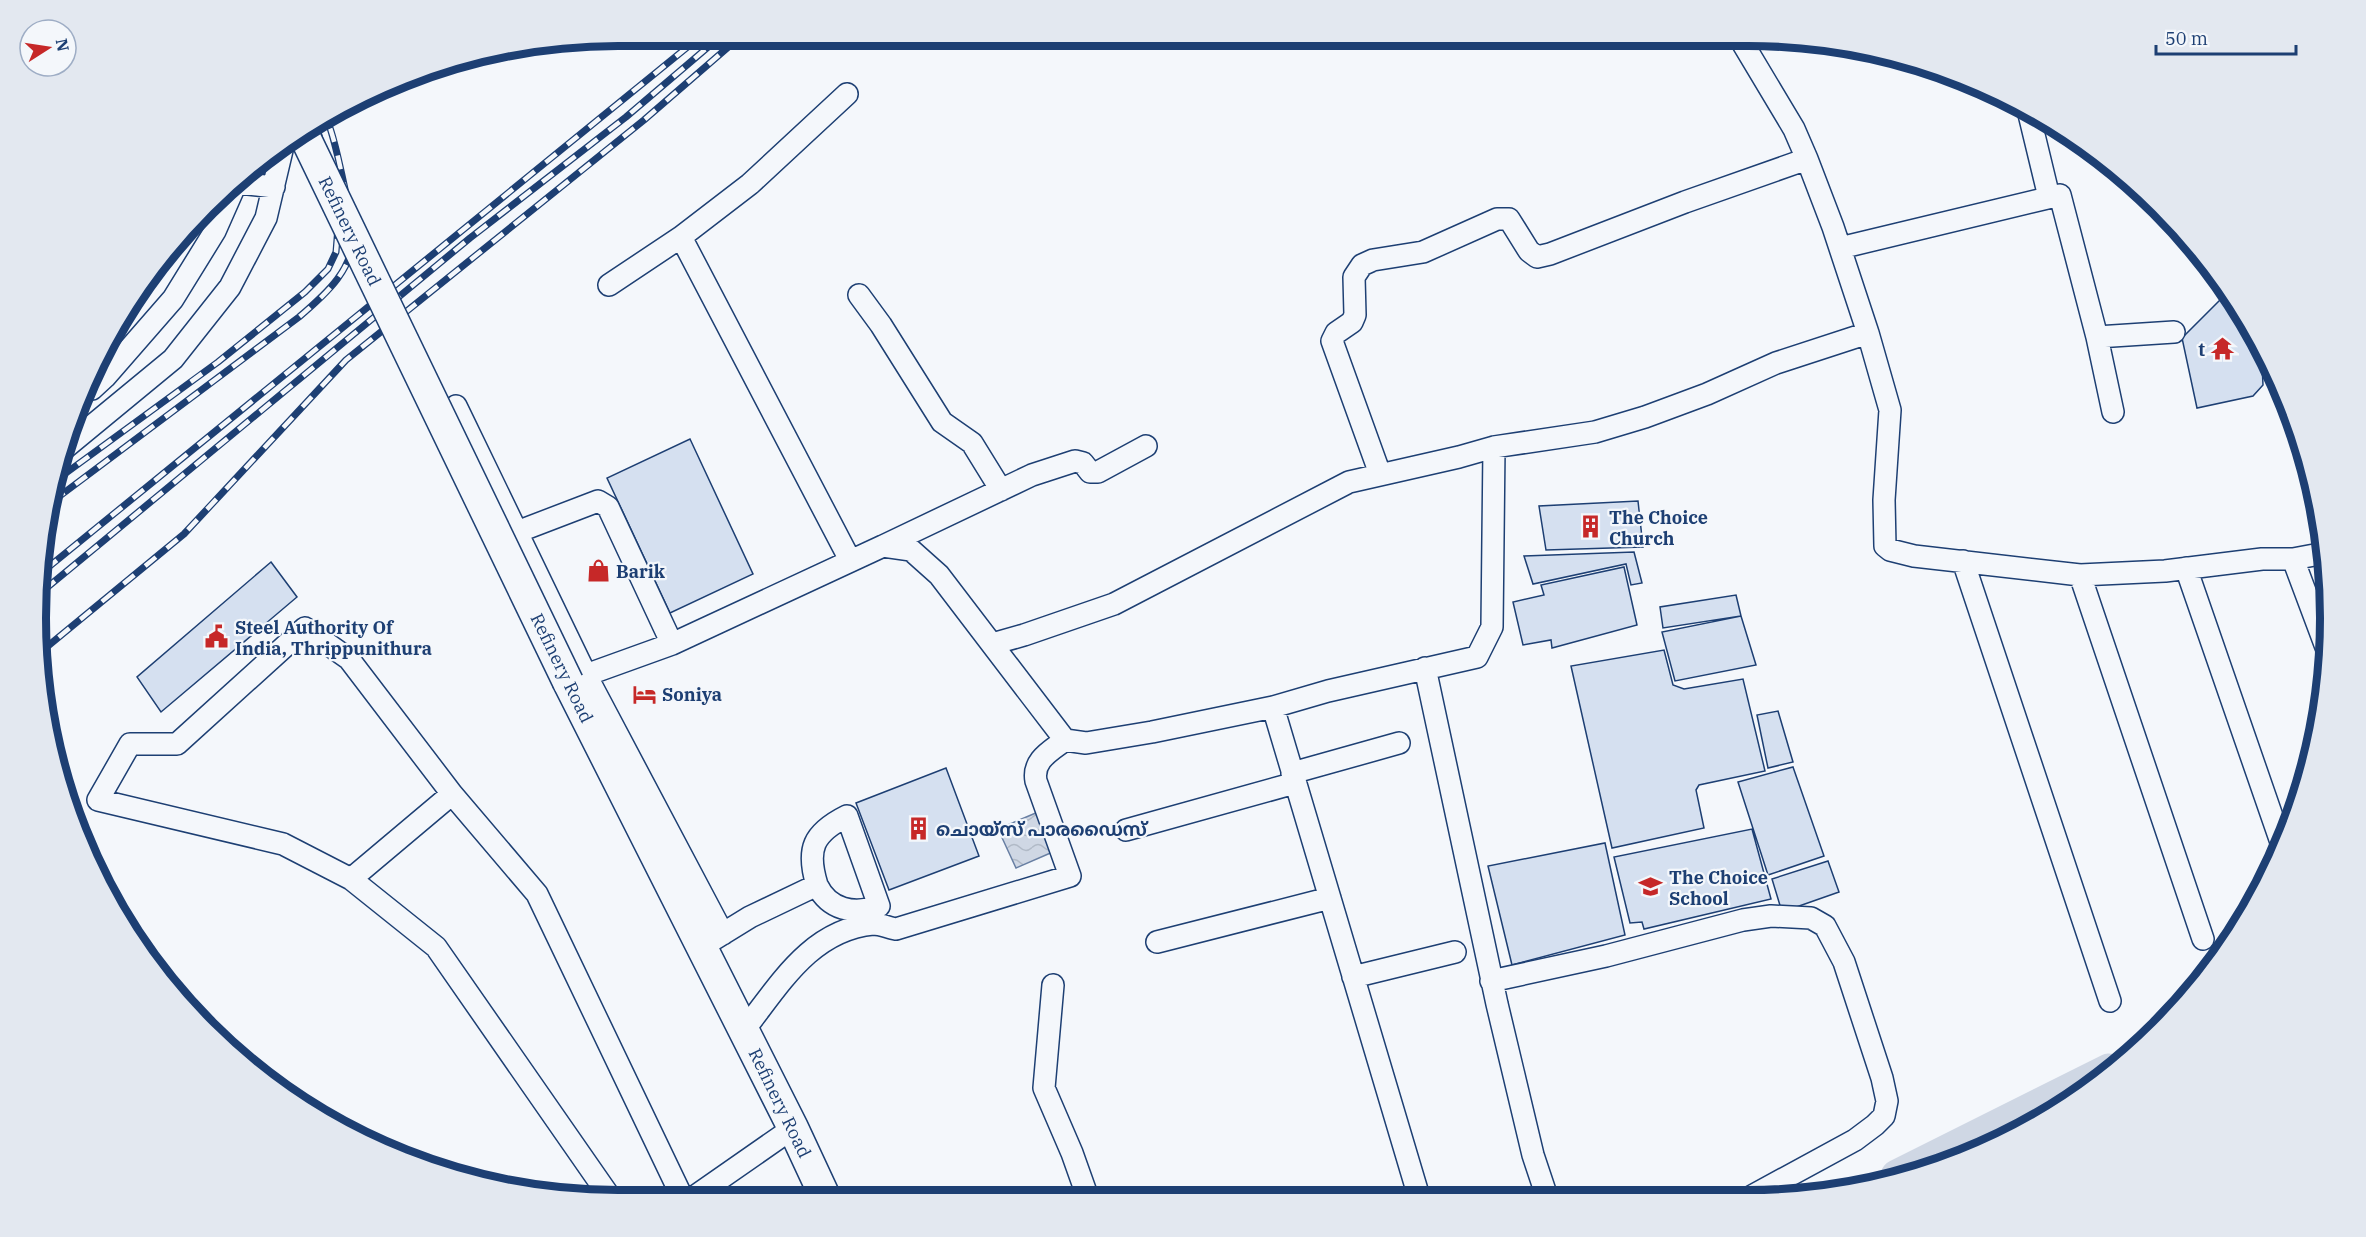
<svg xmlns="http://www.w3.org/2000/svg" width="2366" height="1237" font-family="'IBM Plex Serif','Noto Sans Malayalam',serif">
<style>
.water{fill:url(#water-waves);stroke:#687fa3;stroke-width:1.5}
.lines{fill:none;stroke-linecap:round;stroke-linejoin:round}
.river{stroke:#cfd7e4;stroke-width:33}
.building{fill:#d5e0f0;stroke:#1d3f73;stroke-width:1.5}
.minor-casing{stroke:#1d3f73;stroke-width:24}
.highway-casing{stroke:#1d3f73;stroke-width:33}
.minor{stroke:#f4f7fb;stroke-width:21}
.highway{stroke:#f4f7fb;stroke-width:30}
.rail-casing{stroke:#1d3f73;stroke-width:7}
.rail{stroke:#f4f7fb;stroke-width:4.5;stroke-dasharray:14;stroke-linecap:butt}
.highway-bridge-casing{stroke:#1d3f73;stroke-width:33;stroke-linecap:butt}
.highway-bridge{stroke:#f4f7fb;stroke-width:30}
.labels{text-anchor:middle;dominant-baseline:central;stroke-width:4.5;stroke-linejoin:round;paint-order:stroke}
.street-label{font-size:18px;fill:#1d3f73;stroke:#f4f7fb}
.poi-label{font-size:18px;font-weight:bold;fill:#1d3f73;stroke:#f4f7fb;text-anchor:start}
.rim{fill:none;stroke:#1d3f73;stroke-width:8}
</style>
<defs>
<pattern id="water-waves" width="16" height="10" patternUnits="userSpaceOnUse" patternTransform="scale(1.5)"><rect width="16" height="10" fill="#cfd7e4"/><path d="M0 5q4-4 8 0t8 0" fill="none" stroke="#b1bac7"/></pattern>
</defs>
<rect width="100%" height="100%" fill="#f4f7fb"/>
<path class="water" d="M1038,812L1055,851L1016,868L998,829Z"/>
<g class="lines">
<path class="river" d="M1897,1176L2109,1070"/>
</g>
<path class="building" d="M2221,299L2232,300L2252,328L2267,361L2262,364L2263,385L2253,396L2197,408L2182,338Z
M690,439L753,574L670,613L607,478Z
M1638,501L1643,547L1546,550L1539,506Z
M1634,552L1642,583L1631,585L1626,564L1533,584L1524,556Z
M271,562L297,597L161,712L137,677Z
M1624,567L1637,625L1552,648L1551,640L1523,645L1513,602L1544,595L1541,585Z
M1736,595L1741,616L1663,628L1660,607Z
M1741,616L1756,665L1675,681L1662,632Z
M1664,650L1673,685L1684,689L1743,679L1765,771L1699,785L1696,790L1704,828L1612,848L1571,666Z
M1778,711L1793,762L1768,768L1757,715Z
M1793,767L1824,856L1768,875L1738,782Z
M946,768L979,856L889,890L856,803Z
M1752,829L1771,899L1644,929L1642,922L1630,923L1614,857Z
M1605,843L1625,935L1512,965L1488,866Z
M1828,861L1839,892L1782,912L1772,879Z"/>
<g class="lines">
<defs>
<path id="minor" d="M847,94L750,184L681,237L850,560
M2028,110L2049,197
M239,183L274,187
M1840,248L2060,195L2097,337L2174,332
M609,285L681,237
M859,295L881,325L942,422L972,443L1001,490
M1868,333L1890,410L1884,500L1885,546L1890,550L1914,556L2080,575L2165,571L2262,559H2293L2325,553
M2097,337L2113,412
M92,389L105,377L173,299L215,231L234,188
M456,406L586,675L723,934
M65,448L173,359L230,287L266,218L283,146
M1380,474L1332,341L1336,333L1352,322L1355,315L1354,277L1362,265L1373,260L1423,252L1497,219H1509L1529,251L1537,257L1550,254L1685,202L1807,159
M517,532L598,501L608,507L672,644
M883,546L1032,475L1075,461L1083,463L1090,472H1098L1146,446
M2293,559L2329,655
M1963,561L2110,1001
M2186,568L2282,845
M2080,575L2203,939
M992,644L1024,635L1114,604L1349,482L1459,457L1494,447L1595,432L1645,417L1707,394L1776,363L1868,333L1833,227L1807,159L1794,129L1739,37
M1425,668L1497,1004L1533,1155L1547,1197
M586,675L672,644L883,546L911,550L939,575L1065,740L1086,743L1152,732L1273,707L1328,691L1477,657L1492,627L1494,447
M1273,707L1419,1197
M1292,773L1399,743
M1126,830L1295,783
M351,879L452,794
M711,941L750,917L817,885C806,849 813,833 847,816L879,906C854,915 829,910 817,885
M1157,942L1330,898
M1353,977L1455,952
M1491,981L1606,956L1743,920L1771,916L1811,918L1825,926L1844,962L1882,1078L1887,1101L1884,1116L1875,1125L1855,1140L1752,1196
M1053,985L1044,1088L1072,1153L1088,1198
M744,1030C779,986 810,930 873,924C881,924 889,928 896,929L1070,876L1036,781C1032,760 1051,751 1065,740
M691,1199L793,1128
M612,1200L436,947L351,879L283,844L98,800L130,744H177L305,628L349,659L452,794L537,894L683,1199"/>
<path id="highway" d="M568,682L793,1128L826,1199"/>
</defs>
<use href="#minor" class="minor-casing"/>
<use href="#highway" class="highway-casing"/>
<use href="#minor" class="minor"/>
<use href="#highway" class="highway"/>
<defs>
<path id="rail" d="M55,481L218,362L305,292L328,269L336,252L338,227L333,188L317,128
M53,501L299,317C326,294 356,268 353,230C352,217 347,202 345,189C340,167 336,144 328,122
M46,569L701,36
M44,590L470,238L626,117L721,36
M37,655L184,534L346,360L644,120L741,36"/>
</defs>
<use href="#rail" class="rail-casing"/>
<use href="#rail" class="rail"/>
<defs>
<path id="highway-bridge" d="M304,135L568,682"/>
</defs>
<use href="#highway-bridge" class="highway-bridge-casing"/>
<use href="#highway-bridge" class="highway-bridge"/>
</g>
<defs>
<symbol id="temple-bare" viewBox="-9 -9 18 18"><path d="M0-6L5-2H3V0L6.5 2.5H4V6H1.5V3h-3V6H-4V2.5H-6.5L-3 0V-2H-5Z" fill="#c62828" stroke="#f4f7fb" stroke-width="2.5" paint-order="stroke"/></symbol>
<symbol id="building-bare" viewBox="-9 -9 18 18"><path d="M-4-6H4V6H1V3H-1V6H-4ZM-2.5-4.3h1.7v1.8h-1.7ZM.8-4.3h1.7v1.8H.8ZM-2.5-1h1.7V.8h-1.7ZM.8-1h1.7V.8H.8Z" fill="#c62828" stroke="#f4f7fb" stroke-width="2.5" paint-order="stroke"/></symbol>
<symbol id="shop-bare" viewBox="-9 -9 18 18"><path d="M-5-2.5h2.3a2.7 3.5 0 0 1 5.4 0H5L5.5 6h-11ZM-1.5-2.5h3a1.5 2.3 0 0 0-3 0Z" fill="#c62828" stroke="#f4f7fb" stroke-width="2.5" paint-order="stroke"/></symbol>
<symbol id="civic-bare" viewBox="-9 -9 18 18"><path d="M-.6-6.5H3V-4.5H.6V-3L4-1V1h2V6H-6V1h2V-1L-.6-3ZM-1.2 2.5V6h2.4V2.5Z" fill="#c62828" stroke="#f4f7fb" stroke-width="2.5" paint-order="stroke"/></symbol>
<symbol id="hotel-bare" viewBox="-9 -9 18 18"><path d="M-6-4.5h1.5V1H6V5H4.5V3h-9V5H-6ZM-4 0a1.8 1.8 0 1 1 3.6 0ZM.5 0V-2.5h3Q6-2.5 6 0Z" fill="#c62828" stroke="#f4f7fb" stroke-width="2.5" paint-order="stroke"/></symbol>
<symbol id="school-bare" viewBox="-9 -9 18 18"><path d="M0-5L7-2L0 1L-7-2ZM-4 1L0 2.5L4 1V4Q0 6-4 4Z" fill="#c62828" stroke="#f4f7fb" stroke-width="2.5" paint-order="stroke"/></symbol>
</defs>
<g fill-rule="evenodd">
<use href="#temple-bare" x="2206" y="332" width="33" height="33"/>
<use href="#building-bare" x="1574" y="510" width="33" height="33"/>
<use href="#shop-bare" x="582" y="554" width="33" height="33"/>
<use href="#civic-bare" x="200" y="620" width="33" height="33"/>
<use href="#hotel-bare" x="628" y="678" width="33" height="33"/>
<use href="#building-bare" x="902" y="812" width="33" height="33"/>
<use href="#school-bare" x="1634" y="870" width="33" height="33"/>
</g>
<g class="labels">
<g class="street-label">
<text transform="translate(350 231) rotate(64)">Refinery Road</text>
<text transform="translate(562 668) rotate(64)">Refinery Road</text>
<text transform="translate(780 1103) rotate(64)">Refinery Road</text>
</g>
<g class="poi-label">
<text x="2205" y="349" text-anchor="end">t</text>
<text x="1609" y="517">The Choice<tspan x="1609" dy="21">Church</tspan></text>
<text x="616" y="571">Barik</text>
<text x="235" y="627">Steel Authority Of<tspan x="235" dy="21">India, Thrippunithura</tspan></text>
<text x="662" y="694">Soniya</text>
<text x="936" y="829">ചൊയ്സ് പാരഡൈസ്</text>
<text x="1669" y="877">The Choice<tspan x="1669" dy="21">School</tspan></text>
</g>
</g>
<path d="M0 0H2366V1237H0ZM618 46H1748A572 572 0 0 1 2320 618V618A572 572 0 0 1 1748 1190H618A572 572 0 0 1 46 618V618A572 572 0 0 1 618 46Z" fill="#e3e8f0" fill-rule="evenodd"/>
<path class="rim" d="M618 46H1748A572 572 0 0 1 2320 618V618A572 572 0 0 1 1748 1190H618A572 572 0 0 1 46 618V618A572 572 0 0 1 618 46Z"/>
<g transform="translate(48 48) rotate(78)"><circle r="28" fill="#f4f7fb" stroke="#9eadc5" stroke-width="1.5"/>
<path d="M0-4.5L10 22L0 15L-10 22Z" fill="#c62828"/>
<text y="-9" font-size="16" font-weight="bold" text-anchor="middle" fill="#1d3f73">N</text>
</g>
<path d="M2156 45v9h140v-9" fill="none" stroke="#1d3f73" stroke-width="3"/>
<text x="2165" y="45" font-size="18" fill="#1d3f73" stroke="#f4f7fb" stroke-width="4.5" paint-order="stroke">50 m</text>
</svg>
